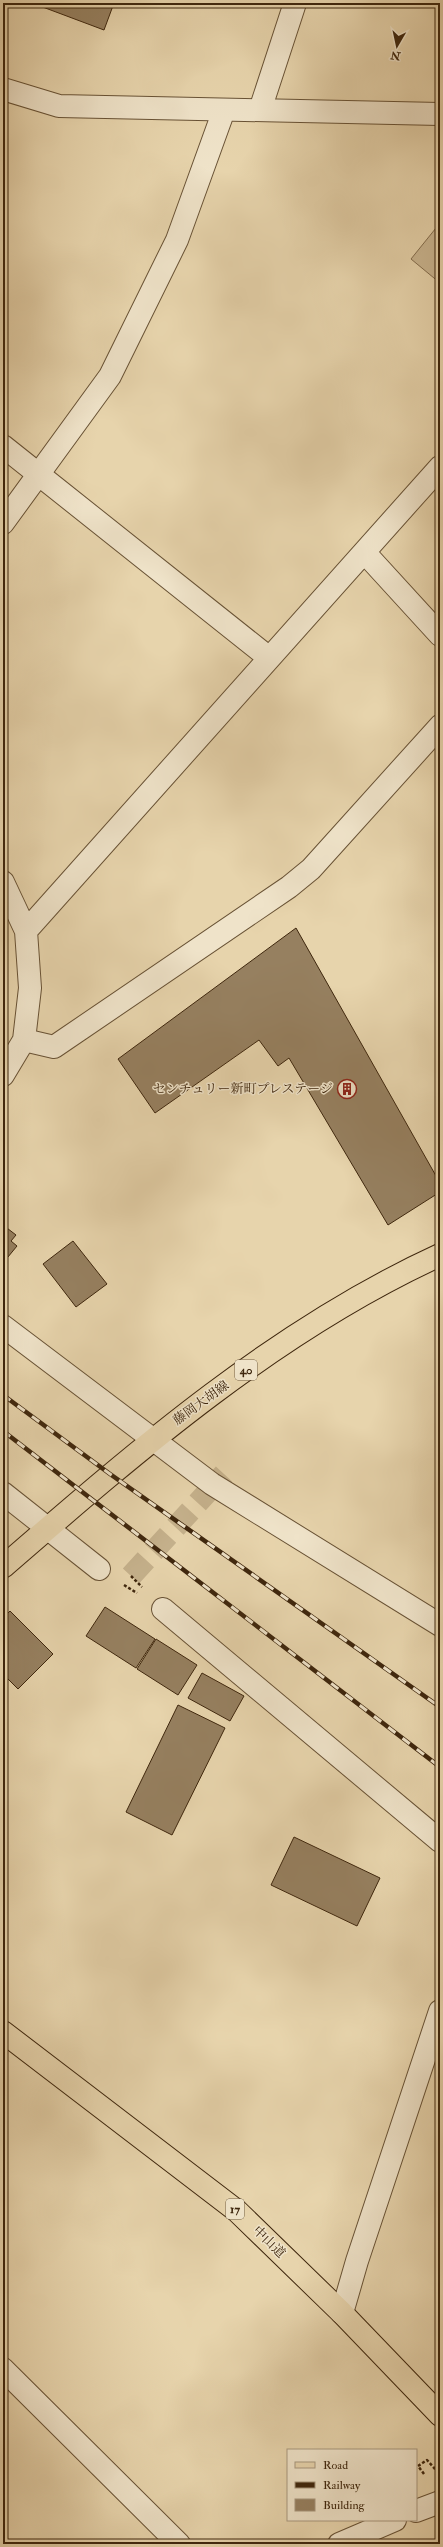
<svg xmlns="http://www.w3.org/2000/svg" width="443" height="2547" font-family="'IM FELL Double Pica','Noto Serif JP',serif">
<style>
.green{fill:#cab691;stroke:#846e4f}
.building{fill:#968060;stroke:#3e260d}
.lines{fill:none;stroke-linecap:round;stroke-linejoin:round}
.street-tunnel{stroke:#c5b18c;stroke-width:22;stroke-dasharray:22 11;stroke-linecap:butt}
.street-casing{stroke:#685235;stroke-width:24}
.primary-casing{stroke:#3e260d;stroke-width:24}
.highway-casing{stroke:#3e260d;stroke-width:24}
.path{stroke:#3e260d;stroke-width:2.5;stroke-dasharray:3 2;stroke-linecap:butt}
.street{stroke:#efe3c9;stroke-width:22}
.primary{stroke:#e7d4ac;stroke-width:22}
.highway{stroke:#e7d4ac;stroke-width:22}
.rail-casing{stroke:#3e260d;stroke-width:4.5}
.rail{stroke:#efe3c9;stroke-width:3;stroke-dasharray:9;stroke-linecap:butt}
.labels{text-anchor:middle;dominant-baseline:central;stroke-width:3;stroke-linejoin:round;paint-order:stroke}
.shield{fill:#efe3c9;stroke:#735f45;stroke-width:1}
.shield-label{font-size:12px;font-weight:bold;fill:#3e260d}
.poi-label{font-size:13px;fill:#3e260d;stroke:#efe3c9;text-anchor:end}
.street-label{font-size:13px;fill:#3e260d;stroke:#efe3c9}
</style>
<rect width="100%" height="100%" fill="#e7d4ac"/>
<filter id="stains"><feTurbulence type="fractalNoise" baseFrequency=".005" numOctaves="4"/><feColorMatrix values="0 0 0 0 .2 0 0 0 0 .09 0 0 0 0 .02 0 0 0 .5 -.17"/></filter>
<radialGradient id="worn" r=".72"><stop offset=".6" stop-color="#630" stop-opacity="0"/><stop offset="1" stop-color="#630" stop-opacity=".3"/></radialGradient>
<path class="green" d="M440,223V283L411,259Z"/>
<path class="building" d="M32,3H114L104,30Z
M296,928L440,1183V1192L388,1225L289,1058L278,1066L259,1040L155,1113L118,1059Z
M3,1225L16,1235L11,1241L17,1246L3,1263Z
M73,1241L107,1284L76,1307L43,1264Z
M105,1607L155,1639L136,1668L86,1636Z
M10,1611L53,1654L18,1689L3,1674V1618Z
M156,1639L197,1665L178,1695L137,1669Z
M202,1673L244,1696L230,1721L188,1698Z
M178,1705L225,1728L172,1835L126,1812Z
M294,1837L380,1878L357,1926L271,1885Z"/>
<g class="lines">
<path class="street-tunnel" d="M131,1576L224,1474"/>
<defs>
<path id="street" d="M3,89L59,106L440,114
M260,110L295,3
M3,446L268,657
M3,523L110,376L177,240L224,110
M365,553L440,635
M3,882L26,931L30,988L24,1040L3,1075
M26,931L440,467
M24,1040L54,1047L289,887L311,869L440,726
M3,1326L212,1484L440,1625
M3,1493L99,1569
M163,1609L440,1841
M342,2313L357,2261L440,2011
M3,2369L179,2544
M416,2511L440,2502
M339,2544L395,2520"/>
<path id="primary" d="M3,1567C138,1450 276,1330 440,1255"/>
<path id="highway" d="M3,2032L237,2211L342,2313L440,2415"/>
</defs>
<use href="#street" class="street-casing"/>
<use href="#primary" class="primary-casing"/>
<use href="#highway" class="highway-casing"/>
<path class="path" d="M131,1576L142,1587
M124,1585L137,1593
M424,2474L418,2466L427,2460L436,2470"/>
<use href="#street" class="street"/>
<use href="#primary" class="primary"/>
<use href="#highway" class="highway"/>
<defs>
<path id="rail" d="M3,1395L110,1474L440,1707
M3,1431L440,1767"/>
</defs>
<use href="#rail" class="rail-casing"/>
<use href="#rail" class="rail"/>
</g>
<defs>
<symbol id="building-ring" viewBox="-11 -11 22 22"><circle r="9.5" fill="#efe3c9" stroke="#8f2418" stroke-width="1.5"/><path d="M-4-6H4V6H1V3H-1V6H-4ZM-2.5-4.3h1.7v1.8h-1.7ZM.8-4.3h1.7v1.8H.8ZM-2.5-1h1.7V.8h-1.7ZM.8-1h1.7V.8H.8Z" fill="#8f2418"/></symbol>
</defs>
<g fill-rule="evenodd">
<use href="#building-ring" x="336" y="1078" width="22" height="22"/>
</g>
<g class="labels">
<g class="shield">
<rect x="235" y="1360" width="22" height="20" rx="3"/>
<rect x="226" y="2199" width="18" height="20" rx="3"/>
</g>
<g class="shield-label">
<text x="246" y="1370">40</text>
<text x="235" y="2209">17</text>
</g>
<g class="poi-label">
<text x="333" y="1089">センチュリー新町プレステージ</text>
</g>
<g class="street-label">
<text transform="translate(201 1403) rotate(-36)">藤岡大胡線</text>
<text transform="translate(269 2242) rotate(44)">中山道</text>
</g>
</g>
<rect width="443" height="2547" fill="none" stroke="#e7d4ac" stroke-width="16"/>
<rect x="4" y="4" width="435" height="2539" fill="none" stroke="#3e260d" stroke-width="2"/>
<rect x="8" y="8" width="427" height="2531" fill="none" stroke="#3e260d"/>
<rect x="287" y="2449" width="130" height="72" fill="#efe3c9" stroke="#a8977e"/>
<rect x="295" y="2462" width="20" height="6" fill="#e7d4ac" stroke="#a8977e"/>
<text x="323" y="2469" font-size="12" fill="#3e260d">Road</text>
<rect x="295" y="2482" width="20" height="6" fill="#3e260d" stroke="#a8977e"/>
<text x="323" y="2489" font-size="12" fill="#3e260d">Railway</text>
<rect x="295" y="2499" width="20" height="12" fill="#968060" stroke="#a8977e"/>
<text x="323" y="2509" font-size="12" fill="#3e260d">Building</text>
<g transform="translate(397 46) rotate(189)" stroke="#efe3c9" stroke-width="3" paint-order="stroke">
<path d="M0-3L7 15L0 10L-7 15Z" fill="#3e260d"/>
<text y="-6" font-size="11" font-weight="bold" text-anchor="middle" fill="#3e260d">N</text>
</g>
<rect width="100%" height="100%" filter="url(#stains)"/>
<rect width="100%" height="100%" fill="url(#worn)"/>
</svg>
